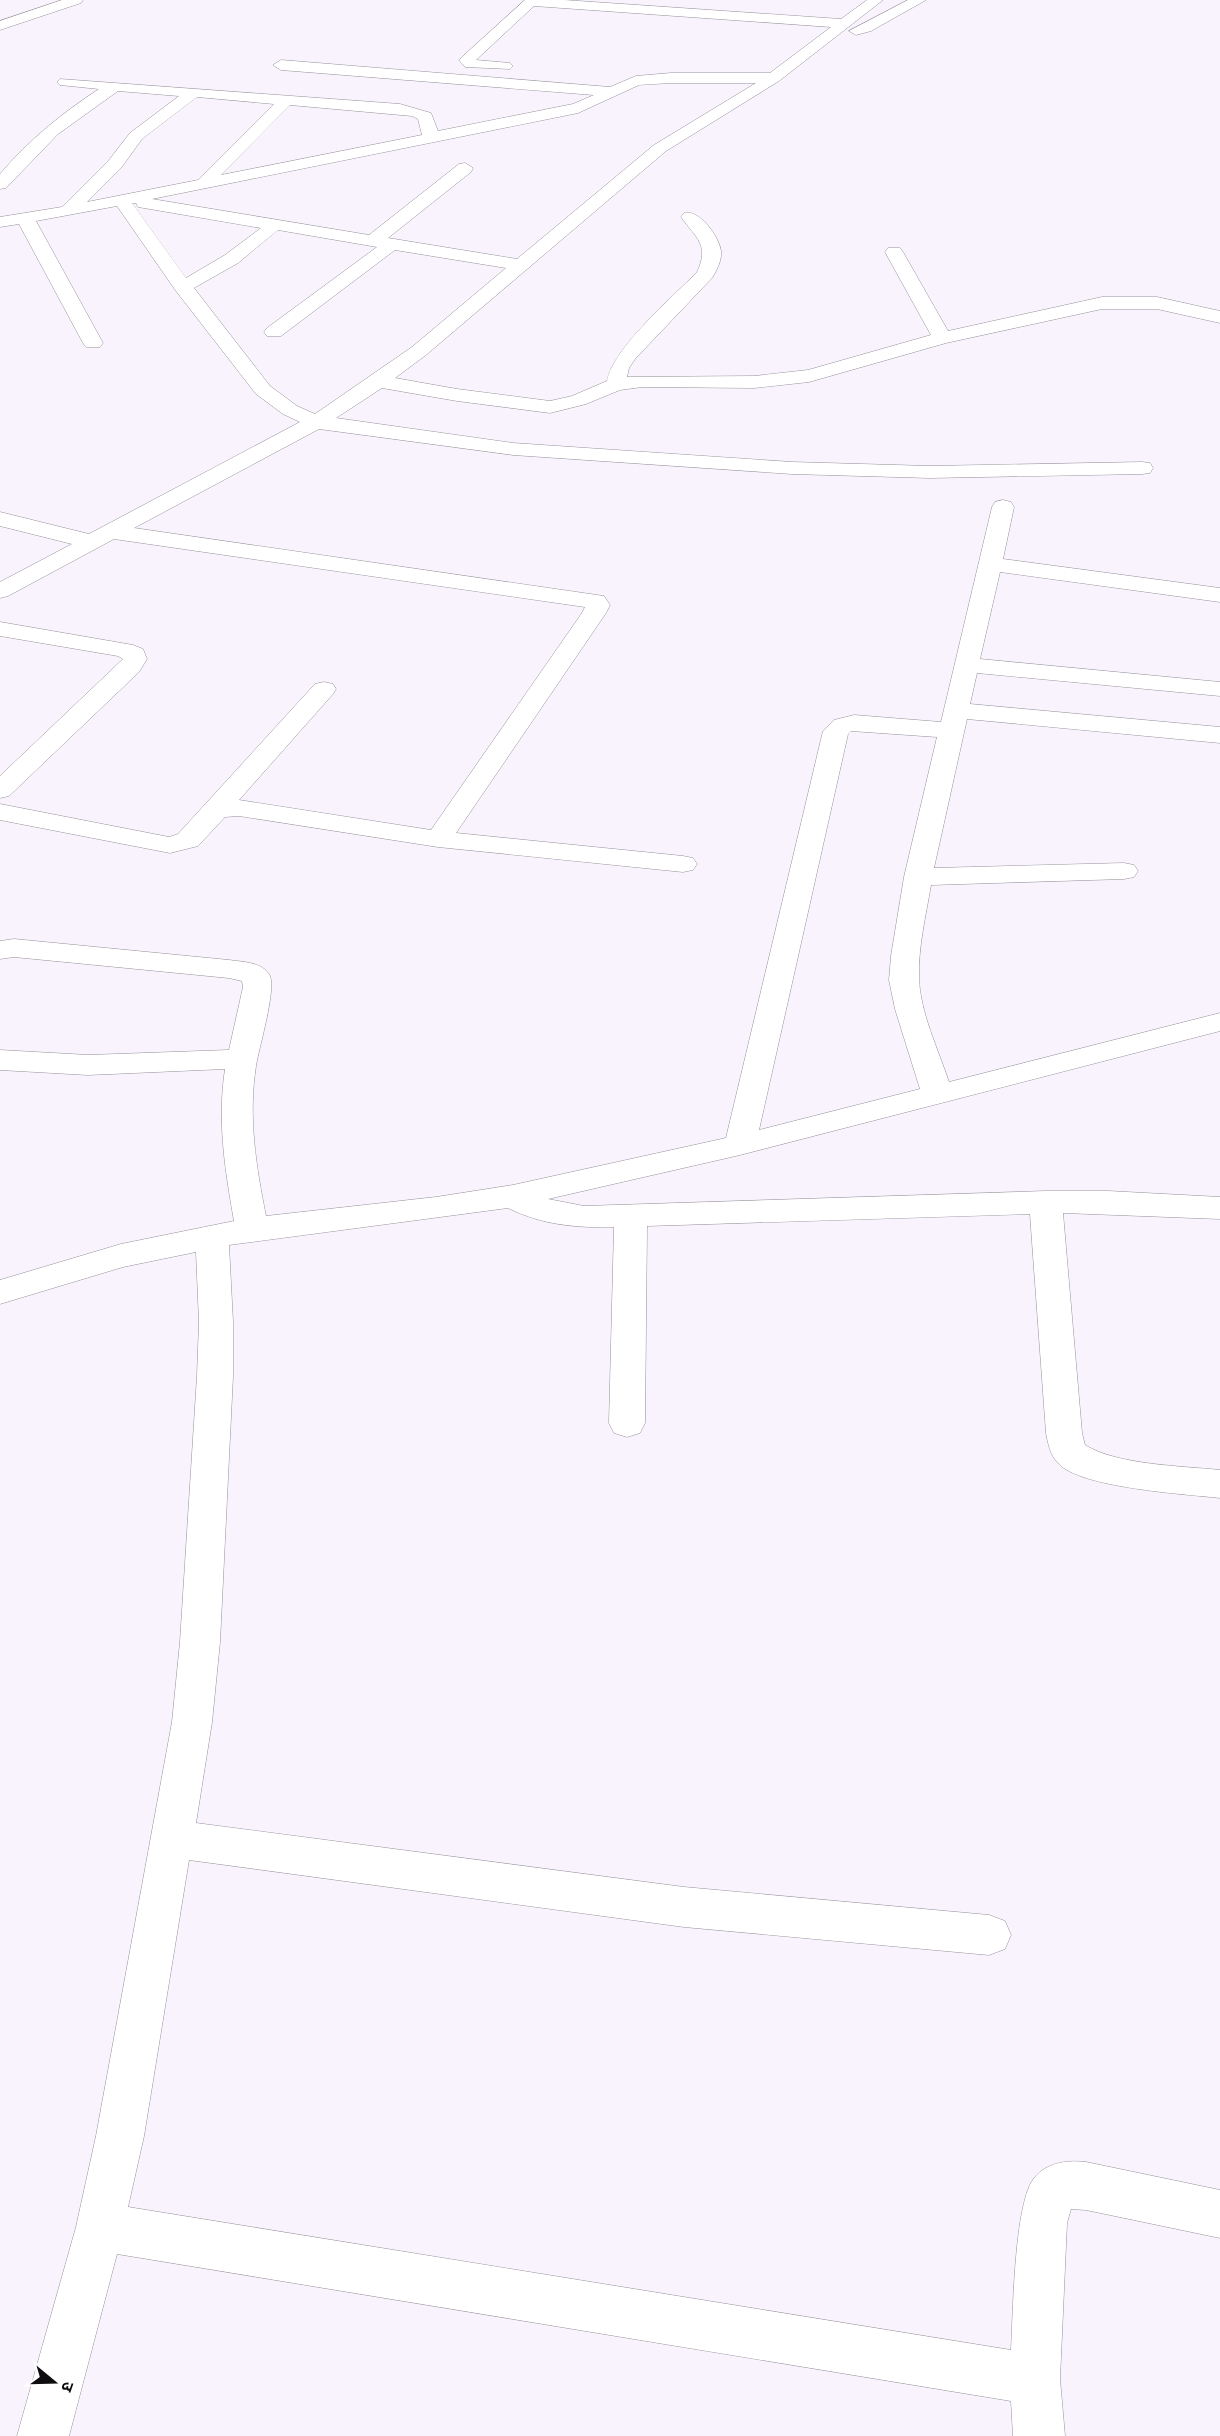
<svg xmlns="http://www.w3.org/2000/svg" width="1220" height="2436" font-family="'Asap Condensed','Noto Sans Devanagari',sans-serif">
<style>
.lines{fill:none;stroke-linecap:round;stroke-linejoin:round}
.minor-casing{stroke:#959098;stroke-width:1}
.minor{fill:#fff;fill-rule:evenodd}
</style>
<rect width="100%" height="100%" fill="#f9f3fd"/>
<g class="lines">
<defs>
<path id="minor" d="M62,0H83L81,3L0,30V21Z
M525,0H564L841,19L867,0H883L779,81L666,151L426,355L395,378L457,389L550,401L572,396L607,381C613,348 672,298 697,272C710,245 696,238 681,217L684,213C699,209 719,236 721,251C722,260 717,270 712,278L635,359L629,368L627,377L754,376L808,370L931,335L885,252L888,248H900L903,252L948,331L1102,297H1157L1220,311V323L1157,309H1102L946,343L809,382L754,388L642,387L620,390L586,404L550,413L457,401L382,388L336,418L513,443L792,462L930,466L1142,462L1150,463L1153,468L1150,473L1142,474L930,478L792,474L513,455L319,429L134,528L604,596L610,605L606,613L456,833L683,856L693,858L697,864L693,870L683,872L438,847L239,816L225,817L198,846L170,853L0,820V804L169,837L178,834L315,684L324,682L333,684L336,689L333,694L239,800L431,830L582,613L585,607L114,539L8,596L0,598V582L72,544L0,526V512L89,534L300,422L283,414L256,394L176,291L117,206L36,221L103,343L100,347H86L83,343L19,224L0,227V217L62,207L109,160L130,133L179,96L118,91L58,134L6,188L0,189V174C29,140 62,113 99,89L60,85L57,82L60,79L400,104L431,113L438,131L573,104L594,95L281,70L273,65L281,60L610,87L636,76L671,73H770L831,27L534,6L476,60L510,63L513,66L510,69L465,67L459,60L462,57ZM671,83H756L654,145L517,259L388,238L471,172L473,168L465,163L459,164L369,235L152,199L578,113L639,85ZM197,97L274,104L198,180L87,202L121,168L142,139ZM290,105L412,116L418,119L422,135L221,175ZM132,203H136L138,207L144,208L261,228L225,255L186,278ZM278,230L377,247L267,328L264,332L267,336H281L395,250L506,268L412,347L315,414L297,406L270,386L194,288L238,263Z
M908,0H926L871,31L856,35L849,31Z
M1003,500L1011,502L1014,507L1003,559L1220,588V602L1000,572L980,659L1220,682V696L977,673L970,704L1220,727V743L967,719L934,868L1124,863L1134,865L1138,871L1134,877L1124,879L931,885C926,915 918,947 919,978C920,1012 938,1049 949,1082L1220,1013V1031L740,1155L548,1199L584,1206L1046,1191H1108L1220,1197V1219L1063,1213L1082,1433L1085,1445C1117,1465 1182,1466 1220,1470V1498C1185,1494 1080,1488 1058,1463C1050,1455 1048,1443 1046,1433L1030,1214L647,1226L645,1423L640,1433L627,1437L614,1433L609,1423L614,1227C577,1228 542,1225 508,1208L229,1245L233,1322V1376L220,1642L212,1722L196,1823L684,1887L989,1915L1005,1921L1011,1935L1005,1949L989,1955L684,1927L189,1860L144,2136L128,2207L1011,2350C1013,2315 1014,2200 1035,2177C1048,2162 1068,2160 1086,2162L1220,2190V2238L1086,2210L1071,2209L1067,2223L1060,2379L1065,2436H1013L1011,2401L117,2254L69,2436H17L76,2227L96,2136L172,1722L180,1642L197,1376L199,1322L196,1252L123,1267L0,1304V1280L121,1244L234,1221C225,1170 217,1121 225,1069L88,1075L0,1070V1050L88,1055L229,1050L243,987L242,981L229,978L14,957L0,959V941L14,939L229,960C243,962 263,962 270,976C276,991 259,1047 256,1066C248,1117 256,1166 266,1216L436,1197L513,1185L726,1138L823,731L834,720L854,715L941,722L992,507L995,502ZM851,731L937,737L904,877L891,956L889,980L895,1009L920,1089L759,1130L848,734Z
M0,622L133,645L143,649L147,659L139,672L9,796L0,798V776L123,659L118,656L0,636Z"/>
</defs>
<use href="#minor" class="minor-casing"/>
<use href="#minor" class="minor"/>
</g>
<g transform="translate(54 2382) rotate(109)" stroke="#ffffff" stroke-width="4.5" paint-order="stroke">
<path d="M0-4.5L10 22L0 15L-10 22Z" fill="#0e0c0f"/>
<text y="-9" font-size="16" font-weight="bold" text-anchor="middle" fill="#0e0c0f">उ</text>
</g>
</svg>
